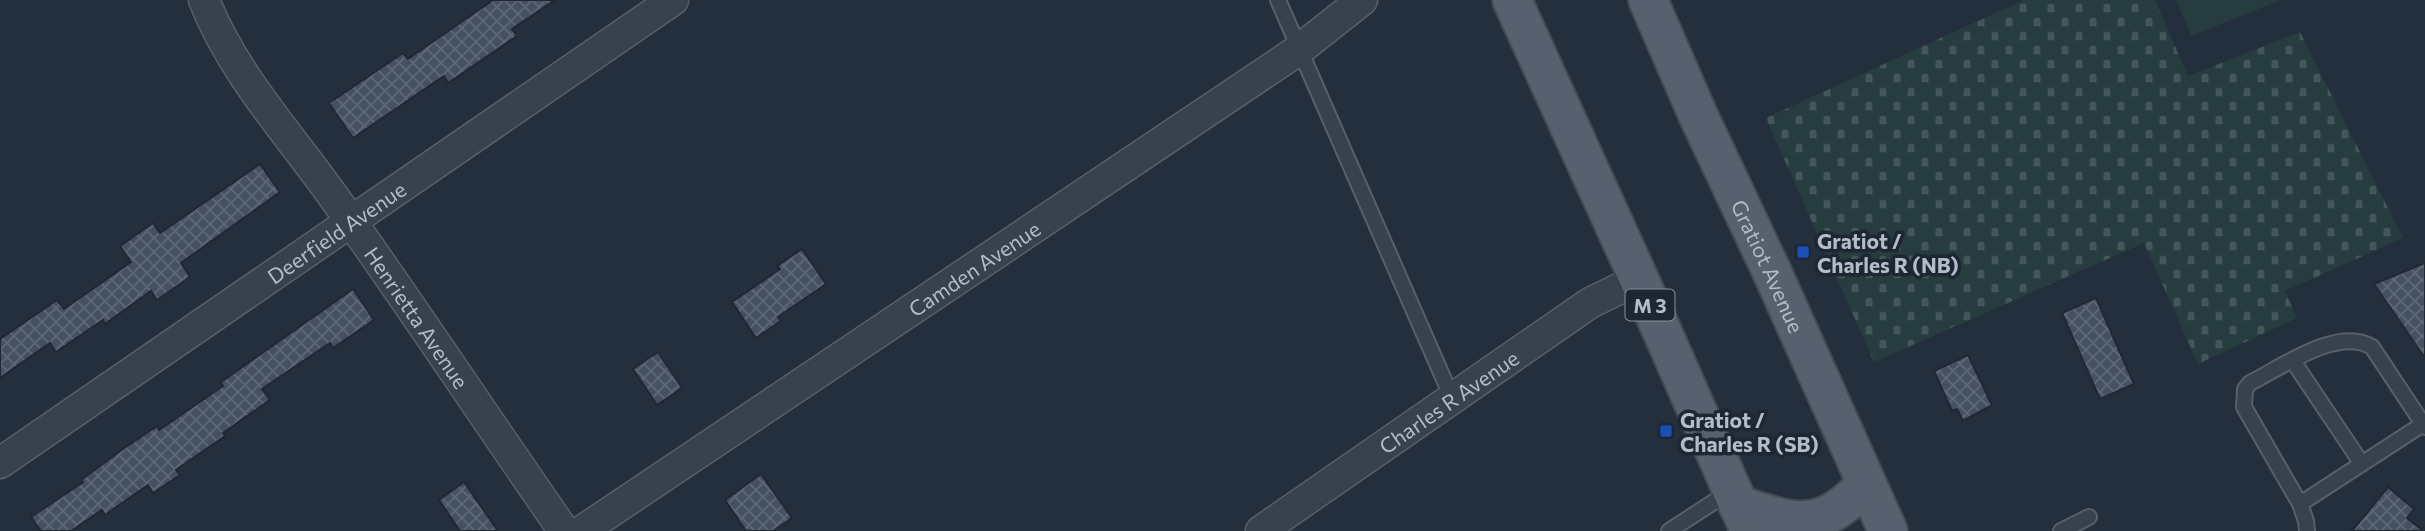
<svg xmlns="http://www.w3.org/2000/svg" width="2425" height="531" font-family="Commissioner,sans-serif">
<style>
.cemetery{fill:url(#cemetery-stones)}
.pitch{fill:#263c3f}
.building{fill:url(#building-cross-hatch);stroke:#1f2835;stroke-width:2}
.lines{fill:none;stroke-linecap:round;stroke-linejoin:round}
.service-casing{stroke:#565f6c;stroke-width:18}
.minor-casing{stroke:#565f6c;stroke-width:33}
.primary-casing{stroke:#414a57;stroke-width:42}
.service{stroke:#38414e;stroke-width:14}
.minor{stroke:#38414e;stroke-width:30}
.primary{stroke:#56606e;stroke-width:38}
.transit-dot{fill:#1a4fb4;stroke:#1d2633;stroke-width:2.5}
.labels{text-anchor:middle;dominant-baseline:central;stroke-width:7;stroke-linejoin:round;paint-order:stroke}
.shield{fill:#1d2633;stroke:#878f9c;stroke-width:2}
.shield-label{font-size:19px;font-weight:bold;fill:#b4bcc9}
.street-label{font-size:21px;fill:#b4bcc9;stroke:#1d2633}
.poi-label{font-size:21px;font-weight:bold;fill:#b4bcc9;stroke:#1d2633;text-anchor:start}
</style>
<defs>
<pattern id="cemetery-stones" width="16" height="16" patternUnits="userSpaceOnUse" patternTransform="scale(1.75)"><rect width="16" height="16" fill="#263c3f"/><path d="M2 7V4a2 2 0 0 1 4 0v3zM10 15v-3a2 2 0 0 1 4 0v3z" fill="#435659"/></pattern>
<pattern id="building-cross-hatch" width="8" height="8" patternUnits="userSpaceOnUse" patternTransform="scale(1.75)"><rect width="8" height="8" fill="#455162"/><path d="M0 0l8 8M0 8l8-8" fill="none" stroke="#5d6877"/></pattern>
</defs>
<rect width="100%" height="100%" fill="#242f3e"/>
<path class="cemetery" d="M2024,0H2155L2188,76L2300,32L2403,238L2285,291L2297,318L2198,364L2144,243L1874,362L1766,118Z"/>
<path class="pitch" d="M2176,0H2281L2191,36Z"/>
<path class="building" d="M493,0H555L512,29L517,36L448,83L444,76L353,138L329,103L403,53L408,59Z
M260,164L280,192L181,263L190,277L157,300L151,291L105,324L103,320L56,352L50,343L0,378V339L57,300L64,309L131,262L120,246L153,223L160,233Z
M802,249L826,284L778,317L781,321L756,338L732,302L780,269L777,266Z
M2425,263V358L2374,284Z
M353,289L374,320L333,348L330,343L262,389L270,400L223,433L225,436L176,470L180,475L153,493L148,485L105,515L102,510L71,531H41L31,517L83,482L81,480L123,449L157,426L159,430L223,386L221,382Z
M2096,298L2134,384L2100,399L2062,313Z
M658,352L682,388L657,405L633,369Z
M1968,355L1992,405L1963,421L1957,409L1952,411L1934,371Z
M761,474L792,518L773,531H746L725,500Z
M464,482L498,531H460L439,500Z
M2388,487L2414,509L2407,518L2423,531H2352Z"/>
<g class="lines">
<defs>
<path id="service" d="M1278,0L1452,398
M2293,361L2362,464
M2300,504L2423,424
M1669,531L1729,492
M2061,531L2089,517
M2307,531L2306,521L2300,504L2244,407L2245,389L2250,383C2282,367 2338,326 2372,347L2425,427"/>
<g id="minor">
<path id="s1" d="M204,0C234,76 292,137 338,203C415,311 488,422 564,531"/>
<path id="s2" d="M0,463L673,0"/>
<path id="s3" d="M582,531L1300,49L1362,0"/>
<path id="s4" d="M1261,531L1590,303L1639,279"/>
</g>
<g id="primary">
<path d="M1512,0L1639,279L1750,531"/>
<path id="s5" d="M1648,0L1698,115L1772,272L1888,531"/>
<path d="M1738,505C1801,526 1820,531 1867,484"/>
</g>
</defs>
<use href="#service" class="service-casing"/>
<use href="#minor" class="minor-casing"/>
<use href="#primary" class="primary-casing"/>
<use href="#service" class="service"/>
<use href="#minor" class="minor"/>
<use href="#primary" class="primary"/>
</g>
<g class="transit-dot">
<rect x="1796" y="245" width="14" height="14" rx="3.5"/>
<rect x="1659" y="424" width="14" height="14" rx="3.5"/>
</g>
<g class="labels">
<rect class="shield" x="1625.5" y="289.5" width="49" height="31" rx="5"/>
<g class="shield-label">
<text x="1650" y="305">M 3</text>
</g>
<g class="street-label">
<text stroke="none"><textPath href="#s2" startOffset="408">Deerfield Avenue</textPath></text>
<text stroke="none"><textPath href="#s5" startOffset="292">Gratiot Avenue</textPath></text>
<text stroke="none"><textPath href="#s3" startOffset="472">Camden Avenue</textPath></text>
<text stroke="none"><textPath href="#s1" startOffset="383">Henrietta Avenue</textPath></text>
<text stroke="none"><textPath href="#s4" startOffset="228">Charles R Avenue</textPath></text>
</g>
<g class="poi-label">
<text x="1817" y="240">Gratiot /<tspan x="1817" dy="24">Charles R (NB)</tspan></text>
<text x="1680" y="419">Gratiot /<tspan x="1680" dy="24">Charles R (SB)</tspan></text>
</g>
</g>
</svg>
